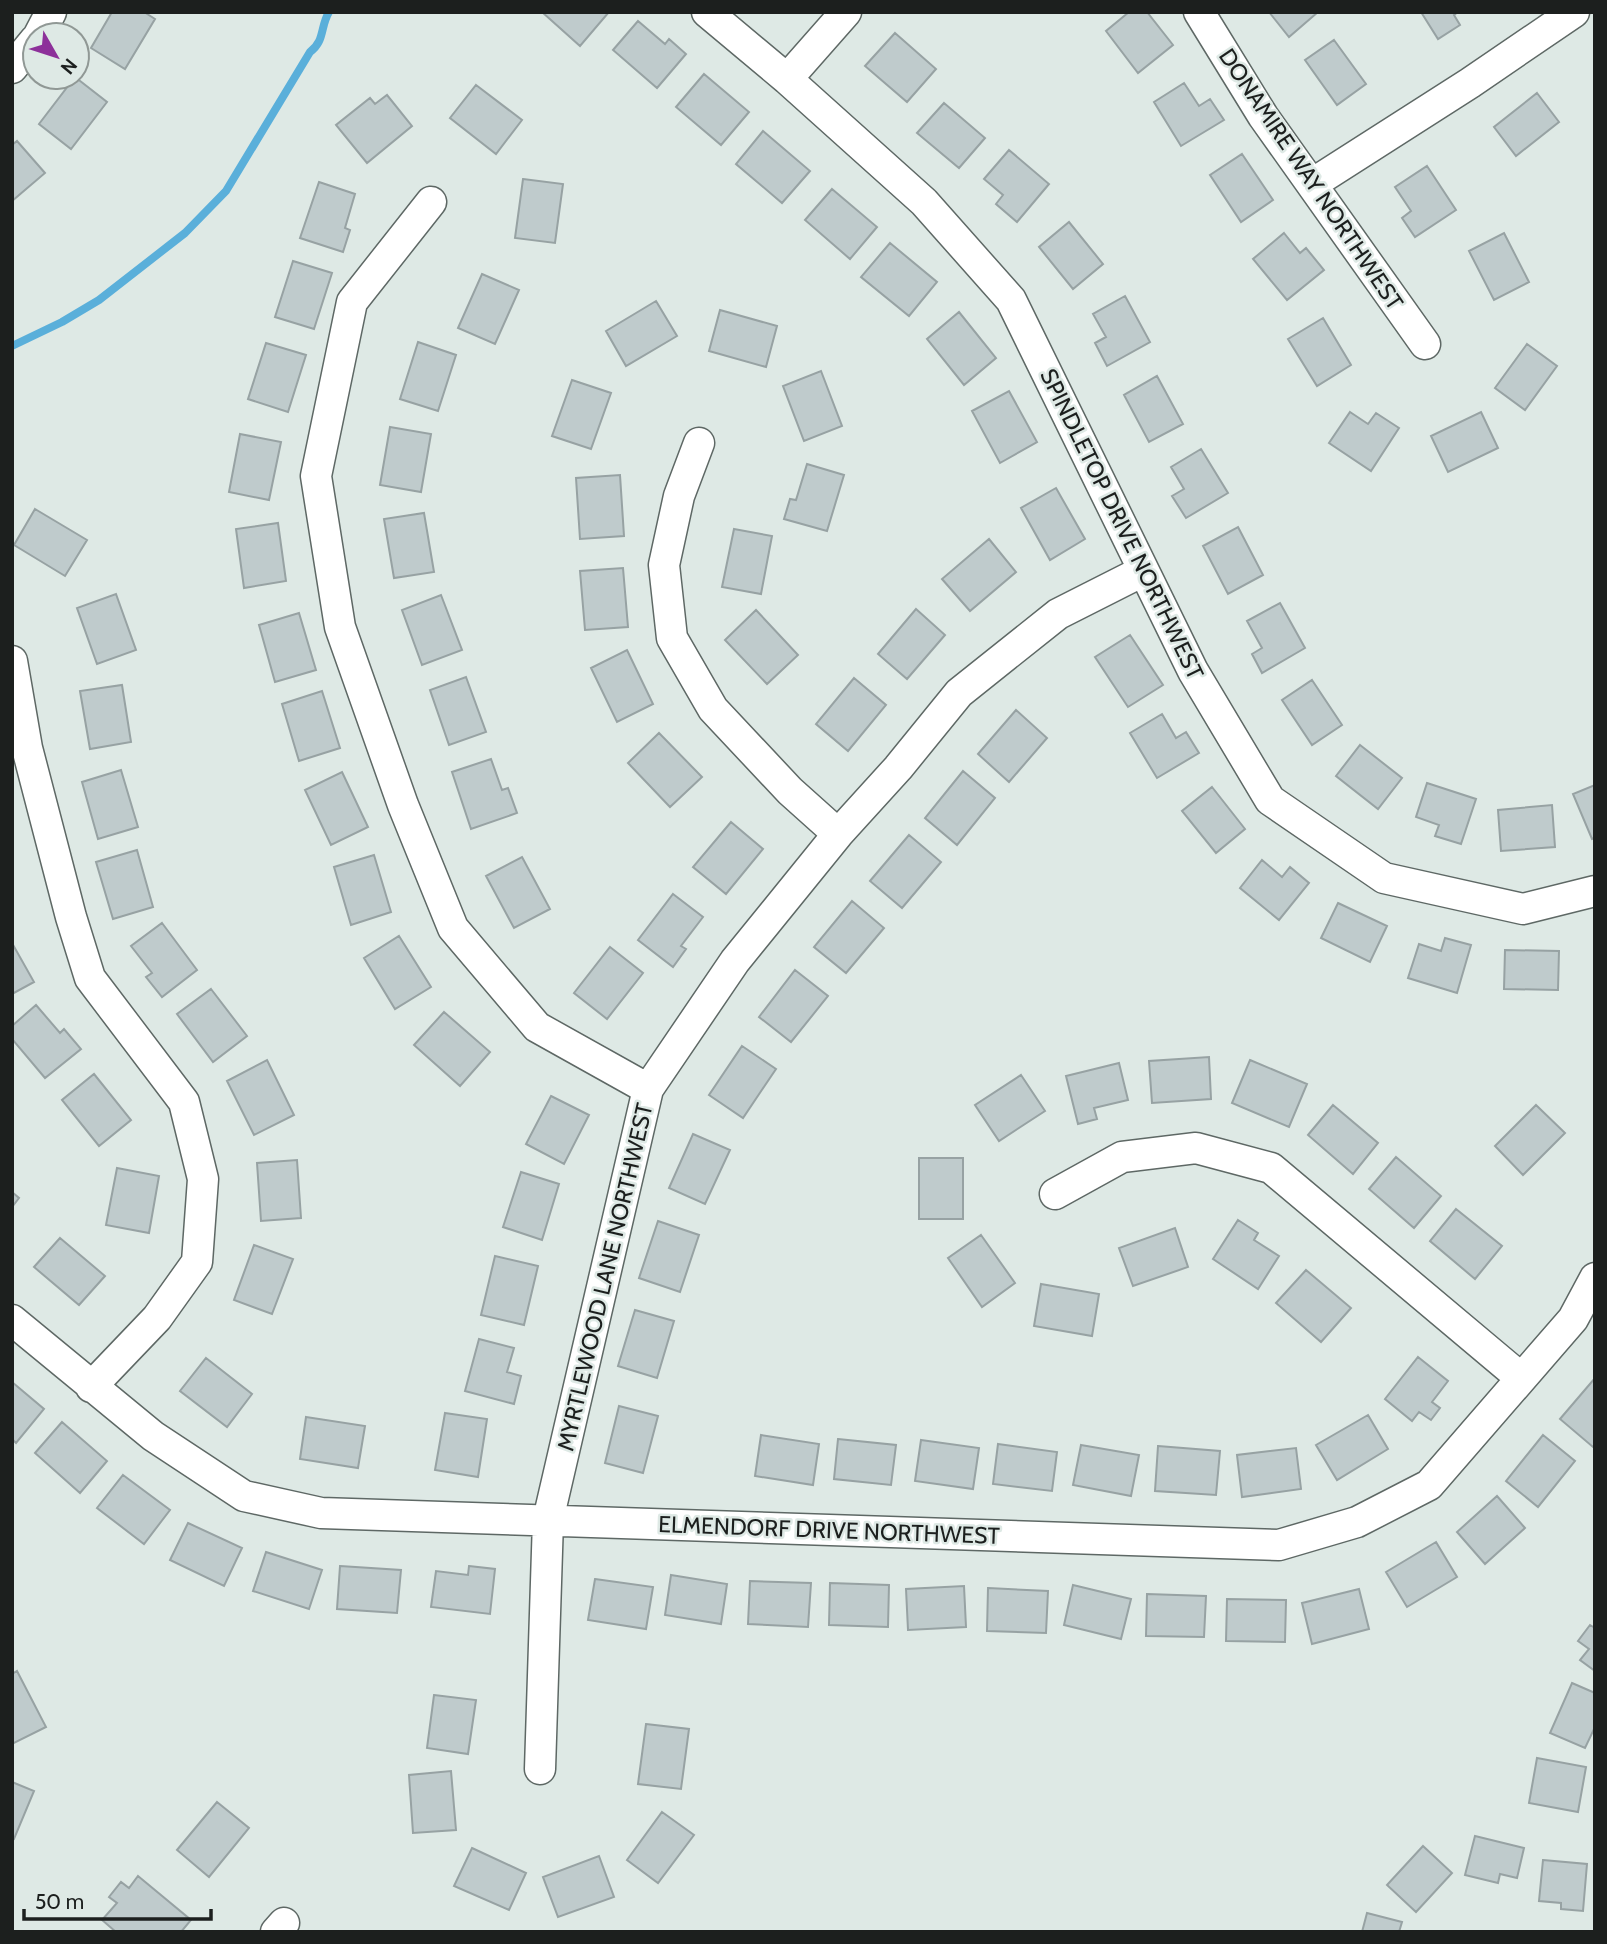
<svg xmlns="http://www.w3.org/2000/svg" width="1607" height="1944" font-family="Cabin,sans-serif">
<style>
.lines{fill:none;stroke-linecap:round;stroke-linejoin:round}
.stream{stroke:#5aafda;stroke-width:8}
.building{fill:#bfcbcc;stroke:#97a2a3;stroke-width:2}
.minor-casing{stroke:#5e6865;stroke-width:33}
.minor{stroke:#fff;stroke-width:30}
.labels{text-anchor:middle;dominant-baseline:central;stroke-width:5;stroke-linejoin:round;paint-order:stroke}
.street-label{font-size:23px;fill:#1c1f1e;stroke:#dee9e5}
</style>
<rect width="100%" height="100%" fill="#dee9e5"/>
<g class="lines">
<path class="stream" d="M12,346L62,322L99,300L185,233L226,191L310,52C325,41 320,27 329,12"/>
</g>
<path class="building" d="M112,12H144L155,19L125,69L91,48Z
M542,12H609L580,46Z
M1129,12H1147L1173,45L1138,73L1106,31Z
M1269,12H1318L1289,37Z
M1421,12H1458L1454,15L1460,25L1438,39Z
M638,21L665,44L669,39L686,54L657,88L613,50Z
M895,33L936,69L907,102L865,66Z
M1334,40L1366,84L1337,105L1305,60Z
M704,74L749,112L721,145L676,107Z
M75,77L107,102L71,149L39,124Z
M1184,83L1199,106L1210,99L1224,120L1181,146L1154,102Z
M476,85L522,120L496,154L450,118Z
M1537,93L1559,122L1516,156L1494,127Z
M387,95L412,126L367,163L336,125L370,98L375,104Z
M944,103L985,138L959,168L917,133Z
M763,131L810,171L782,203L736,164Z
M17,141L45,173L12,201V145Z
M1009,150L1049,184L1017,222L996,204L1003,195L984,179Z
M1242,154L1273,200L1241,222L1210,175Z
M1427,166L1456,210L1415,237L1402,218L1411,211L1395,187Z
M523,179L563,184L555,243L515,238Z
M319,182L355,194L345,228L350,230L343,252L300,238Z
M832,189L877,227L850,259L805,220Z
M1069,222L1103,264L1073,289L1039,247Z
M1284,233L1300,253L1306,248L1324,270L1287,300L1253,259Z
M1504,233L1529,282L1494,300L1469,251Z
M890,243L937,282L909,316L861,277Z
M293,261L332,273L314,329L275,317Z
M482,274L519,290L495,344L458,328Z
M1125,296L1150,342L1107,366L1095,343L1106,337L1093,314Z
M656,301L677,336L626,366L606,331Z
M720,310L777,326L766,367L709,351Z
M959,312L996,358L964,385L927,339Z
M1323,318L1351,365L1317,386L1288,339Z
M418,342L456,355L438,411L400,399Z
M266,343L306,355L288,412L248,399Z
M1527,344L1557,366L1525,410L1495,388Z
M821,371L842,426L804,441L783,386Z
M1157,376L1183,424L1149,442L1124,395Z
M572,380L611,393L591,449L552,436Z
M1009,391L1037,442L1000,463L972,411Z
M1350,412L1368,424L1376,413L1399,428L1371,471L1329,443Z
M1481,412L1498,448L1448,472L1431,436Z
M390,427L431,434L421,492L380,485Z
M240,434L281,442L269,500L229,492Z
M1201,449L1228,493L1186,518L1172,496L1184,489L1171,467Z
M807,464L844,475L827,531L784,519L790,499L796,500Z
M620,475L624,536L580,539L576,478Z
M1056,488L1085,539L1050,560L1021,508Z
M35,509L87,540L65,576L14,545Z
M424,513L434,572L394,578L384,519Z
M278,523L286,581L244,588L236,529Z
M1238,527L1263,575L1228,594L1203,546Z
M734,529L772,536L761,594L722,587Z
M989,539L1016,572L970,611L942,579Z
M623,568L628,627L585,630L580,571Z
M116,594L136,650L97,664L77,608Z
M441,595L462,650L422,665L402,610Z
M1280,603L1305,648L1262,673L1252,654L1262,648L1247,621Z
M916,609L945,635L907,679L878,654Z
M756,610L798,655L767,684L725,640Z
M299,613L316,670L275,682L259,625Z
M1130,635L1163,685L1128,707L1095,657Z
M627,650L653,704L617,722L591,668Z
M466,677L486,732L449,745L430,690Z
M854,678L886,705L848,751L816,724Z
M1312,680L1342,725L1312,745L1282,700Z
M122,685L131,742L90,749L80,691Z
M322,691L340,748L299,761L282,704Z
M1016,710L1047,738L1009,782L978,754Z
M1162,714L1176,738L1186,732L1199,753L1157,778L1130,733Z
M659,733L702,777L670,807L628,763Z
M1360,745L1402,778L1378,809L1336,776Z
M491,759L502,790L508,788L517,813L471,829L452,772Z
M121,770L138,827L98,839L82,782Z
M963,771L995,798L957,845L925,818Z
M342,772L368,827L331,845L305,790Z
M1427,783L1476,799L1461,844L1435,836L1439,825L1416,817Z
M1595,785V838L1592,839L1573,794Z
M1212,787L1245,829L1216,853L1182,811Z
M1552,805L1555,847L1501,851L1498,810Z
M731,822L763,849L726,894L693,867Z
M909,835L941,862L902,908L870,881Z
M137,850L153,907L113,919L96,862Z
M374,855L391,912L351,925L334,867Z
M522,857L550,909L514,928L486,876Z
M1262,860L1282,877L1290,867L1309,883L1279,920L1240,888Z
M673,894L703,917L681,946L686,949L673,967L638,940Z
M852,901L884,928L846,973L814,947Z
M1338,903L1387,926L1370,962L1321,938Z
M162,923L197,970L162,997L146,977L152,973L131,946Z
M399,936L431,987L395,1009L364,958Z
M1445,938L1471,945L1457,993L1408,978L1419,944L1441,951Z
M12,943L34,982L12,994Z
M610,947L643,973L607,1019L574,993Z
M1505,950L1559,951L1558,990L1504,989Z
M795,970L828,996L791,1042L759,1017Z
M211,989L247,1036L213,1062L177,1014Z
M36,1005L60,1033L64,1029L81,1049L45,1078L12,1039V1026Z
M444,1012L490,1052L460,1086L414,1045Z
M742,1046L776,1069L743,1118L709,1095Z
M1209,1057L1211,1099L1152,1103L1149,1061Z
M267,1060L294,1115L254,1135L227,1081Z
M1250,1060L1307,1084L1289,1127L1232,1103Z
M1119,1063L1128,1100L1094,1108L1097,1119L1078,1124L1066,1076Z
M94,1074L131,1120L99,1146L62,1100Z
M1021,1075L1045,1111L999,1141L975,1105Z
M551,1096L589,1115L564,1164L526,1144Z
M1333,1105L1378,1143L1353,1174L1308,1135Z
M1536,1105L1565,1133L1523,1175L1495,1146Z
M693,1134L730,1150L705,1204L669,1188Z
M1396,1157L1441,1196L1414,1228L1369,1189Z
M919,1158H963V1219H919Z
M297,1160L301,1218L261,1221L257,1163Z
M117,1168L159,1176L149,1233L106,1225Z
M521,1172L559,1184L542,1240L503,1227Z
M12,1192L19,1198L12,1207Z
M1456,1209L1502,1246L1475,1279L1430,1241Z
M1238,1220L1258,1233L1254,1240L1279,1256L1258,1289L1213,1259Z
M658,1221L699,1235L680,1292L639,1278Z
M1175,1228L1188,1267L1133,1286L1119,1248Z
M981,1235L1015,1283L982,1307L948,1258Z
M60,1238L105,1276L79,1305L34,1267Z
M254,1245L293,1259L272,1314L234,1300Z
M495,1256L538,1266L524,1325L481,1315Z
M1306,1270L1351,1308L1321,1342L1276,1303Z
M1041,1284L1099,1294L1092,1336L1034,1326Z
M635,1310L674,1321L657,1378L618,1366Z
M479,1339L514,1348L507,1372L521,1376L514,1404L465,1391Z
M1418,1357L1448,1381L1432,1402L1440,1408L1431,1420L1419,1412L1412,1421L1385,1399Z
M206,1358L252,1394L227,1427L180,1391Z
M1595,1378V1445L1593,1447L1560,1419Z
M12,1382L44,1409L16,1443L12,1439Z
M619,1406L658,1416L643,1473L605,1463Z
M445,1413L487,1419L478,1477L435,1470Z
M1368,1415L1388,1449L1337,1480L1316,1445Z
M306,1417L365,1426L358,1468L300,1459Z
M62,1422L107,1461L80,1493L35,1453Z
M761,1435L819,1444L813,1485L755,1476Z
M1543,1435L1575,1461L1538,1507L1506,1481Z
M838,1439L896,1445L891,1485L834,1479Z
M921,1440L979,1448L973,1489L915,1481Z
M998,1444L1057,1452L1052,1491L993,1484Z
M1081,1445L1139,1455L1131,1496L1073,1485Z
M1158,1446L1220,1451L1216,1495L1155,1491Z
M1296,1448L1301,1489L1242,1497L1237,1455Z
M123,1475L170,1510L144,1544L97,1508Z
M1497,1496L1525,1528L1485,1564L1457,1532Z
M188,1523L242,1548L224,1586L170,1560Z
M1436,1542L1457,1577L1407,1607L1386,1572Z
M266,1552L322,1570L309,1609L253,1591Z
M340,1566L401,1570L397,1613L337,1609Z
M469,1566L495,1569L490,1614L431,1607L436,1571L468,1575Z
M671,1575L727,1584L721,1624L665,1615Z
M595,1579L653,1587L646,1629L588,1620Z
M750,1581L811,1583L808,1627L748,1624Z
M830,1583L889,1585L888,1627L829,1625Z
M1073,1585L1131,1599L1121,1639L1064,1625Z
M964,1586L966,1627L908,1630L906,1589Z
M988,1588L1048,1591L1046,1633L987,1631Z
M1359,1589L1369,1629L1312,1644L1302,1603Z
M1147,1594L1206,1596L1204,1637L1146,1636Z
M1227,1599L1286,1600L1285,1642L1226,1641Z
M1590,1625L1595,1628V1671L1580,1660L1589,1649L1578,1641Z
M17,1671L46,1727L12,1744V1674Z
M1572,1683L1595,1693V1727L1585,1748L1550,1733Z
M434,1695L476,1700L468,1754L427,1748Z
M646,1724L689,1729L681,1789L638,1784Z
M1537,1758L1586,1767L1578,1812L1529,1803Z
M451,1771L456,1830L413,1833L409,1775Z
M12,1782L34,1791L14,1839L12,1838Z
M217,1802L249,1828L209,1877L177,1850Z
M662,1812L694,1835L658,1883L627,1860Z
M1475,1836L1524,1848L1517,1878L1500,1874L1498,1883L1465,1875Z
M1423,1846L1452,1873L1416,1912L1387,1885Z
M472,1848L526,1873L509,1910L454,1886Z
M599,1856L614,1897L558,1917L543,1877Z
M1543,1860L1587,1864L1583,1911L1561,1909V1903L1539,1901Z
M138,1876L191,1920L181,1932H116L102,1920L117,1903L109,1897L121,1882L129,1888Z
M1367,1913L1402,1922L1399,1932H1362Z"/>
<g class="lines">
<defs>
<path id="minor" d="M707,12L787,79L924,202L1011,300L1193,671L1270,800L1384,878L1523,909L1595,891
M1199,12L1263,116L1425,344
M39,35L51,12
M12,68L35,40
M787,79L846,12
M1312,184L1470,83L1574,12
M431,202L352,302L316,476L340,627L403,805L453,928L537,1027L648,1089
M699,443L679,496L664,565L672,638L713,709L790,791L838,834
M12,661L27,748L71,917L90,978L184,1102L203,1179L197,1262L157,1318L91,1387
M1055,1194L1122,1157L1196,1148L1271,1168L1521,1378
M12,1320L153,1436L244,1496L321,1513L1279,1545L1357,1522L1429,1485L1573,1319L1595,1278
M540,1769L548,1520L648,1089L735,961L838,834L898,768L959,693L1058,614L1143,571
M276,1932L284,1923"/>
</defs>
<use href="#minor" class="minor-casing"/>
<use href="#minor" class="minor"/>
</g>
<g class="labels">
<g class="street-label">
<text transform="translate(1311 179) rotate(56)">DONAMIRE WAY NORTHWEST</text>
<text transform="translate(1122 524) rotate(64)">SPINDLETOP DRIVE NORTHWEST</text>
<text transform="translate(605 1277) rotate(-77)">MYRTLEWOOD LANE NORTHWEST</text>
<text transform="translate(829 1530) rotate(2)">ELMENDORF DRIVE NORTHWEST</text>
</g>
</g>
<rect width="1607" height="1944" fill="none" stroke="#1c1f1e" stroke-width="28"/>
<g transform="translate(56 56) rotate(129)"><circle r="33" fill="#dee9e5" stroke="#909895" stroke-width="2"/>
<path d="M0-5L12 26L0 18L-12 26Z" fill="#8d309a"/>
<text y="-10" font-size="19" font-weight="bold" text-anchor="middle" fill="#1c1f1e">N</text>
</g>
<path d="M24 1909v10h187v-10" fill="none" stroke="#1c1f1e" stroke-width="3.5"/>
<text x="35" y="1909" font-size="21" fill="#1c1f1e" stroke="#dee9e5" stroke-width="5" paint-order="stroke">50 m</text>
</svg>
